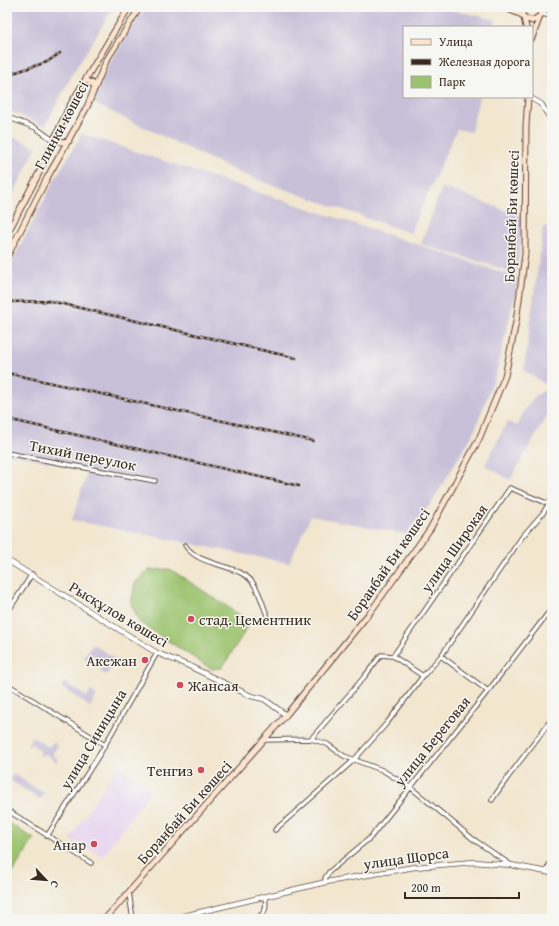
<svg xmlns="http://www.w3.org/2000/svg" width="559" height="926" font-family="'Gentium Book Plus',serif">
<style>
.built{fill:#e6d2f0}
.industrial{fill:#c8bfd8}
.green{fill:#9cc36e;stroke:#6c7646}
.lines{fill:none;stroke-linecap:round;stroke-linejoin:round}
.minor-casing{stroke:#564639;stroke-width:5.5}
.tertiary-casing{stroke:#564639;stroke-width:6}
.secondary-casing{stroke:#564639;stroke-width:7}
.minor{stroke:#fff;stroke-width:3.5}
.tertiary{stroke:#fff;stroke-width:4.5}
.secondary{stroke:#fde4d0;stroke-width:5}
.rail-casing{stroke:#3b2a1e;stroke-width:2.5}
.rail{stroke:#f6f6f2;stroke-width:1;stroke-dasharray:3;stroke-linecap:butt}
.poi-dot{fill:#d1495b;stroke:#f6f6f2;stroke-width:1.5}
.labels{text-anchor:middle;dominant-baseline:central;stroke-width:3;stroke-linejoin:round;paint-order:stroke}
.street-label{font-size:15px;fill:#3b2a1e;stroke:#f6f6f2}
.poi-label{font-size:15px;fill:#3b2a1e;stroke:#f6f6f2;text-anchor:end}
</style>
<rect width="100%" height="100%" fill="#f6f6f2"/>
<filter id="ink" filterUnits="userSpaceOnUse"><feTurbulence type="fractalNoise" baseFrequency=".025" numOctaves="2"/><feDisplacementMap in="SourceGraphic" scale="8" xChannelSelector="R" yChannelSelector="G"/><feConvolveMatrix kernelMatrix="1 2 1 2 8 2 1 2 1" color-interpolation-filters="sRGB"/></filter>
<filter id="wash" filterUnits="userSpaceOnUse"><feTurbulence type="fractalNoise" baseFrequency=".012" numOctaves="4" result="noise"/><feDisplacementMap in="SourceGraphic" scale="16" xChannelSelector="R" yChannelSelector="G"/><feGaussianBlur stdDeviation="0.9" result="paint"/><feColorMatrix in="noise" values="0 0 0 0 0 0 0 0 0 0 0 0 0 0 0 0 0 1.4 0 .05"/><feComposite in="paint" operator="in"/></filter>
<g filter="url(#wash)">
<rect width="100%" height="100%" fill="#f2e6cf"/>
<path class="built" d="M118,765L151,790L103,856L70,839Z"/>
<path class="industrial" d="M7,7H114L73,73L45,126L7,110Z
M145,7H440L496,20L494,27H404V97H479L471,132L457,129L410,233L244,175L93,103L110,62Z
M7,134L36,147L7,208Z
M82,134L519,278L496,374L473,434L432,502L406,534L311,516L289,563L72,520L88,470L7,453V271L55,179Z
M442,187L524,217L516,273L421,244Z
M552,226V389L524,370L543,227Z
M547,389L552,400V407L510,480L485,465L507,422L518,426L524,411L535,396Z
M93,644L117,660L106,675L100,671L105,663L92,655L88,660L84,657Z
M64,682L87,697L91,691L97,695L90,707L61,687Z
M32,737L49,747L53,742L58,746L52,754L58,759L56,762L45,753L42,756L39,754L41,751L31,744L29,746L27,745Z
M13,774L44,793L40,799L10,780Z"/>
<path class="green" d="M170,569L243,617L247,628L222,668L211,669L139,622L131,603L135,583L149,570Z
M7,822L34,839L7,881Z"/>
</g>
<g filter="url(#ink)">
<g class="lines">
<defs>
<path id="minor" d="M541,14L552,16
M7,117L36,128L53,140
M7,453L155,481
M185,545C200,569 242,562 255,586C261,596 264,609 269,620
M7,613L32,574
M393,656L510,488L549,504
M441,656L488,691
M7,684L105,745
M311,739L365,676L381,655L393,656L423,676
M264,740L311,739L327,744L344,756L382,770L410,787L473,839L511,865
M492,800C511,771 533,746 552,718
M7,810L91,863
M275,830L354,760L387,723L423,676L441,656L522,537L543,513L552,499
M47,836L101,752L157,653
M546,872L552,859
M326,882L325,878L329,872L370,838L488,691L552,608
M129,893L133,919
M255,919C266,913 267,909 265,897"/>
<path id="tertiary" d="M529,97L541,104L552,121
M7,560L157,653L187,665L251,696L264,699L286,715
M171,919L326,882L415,867L474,862L511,865L552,873"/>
<path id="secondary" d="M503,7L522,15
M521,7L523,17L532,21L540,16L542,7
M524,18L526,27
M532,38L540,16
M85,80L92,83L95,89
M54,138L61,142L69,141
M7,234L39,173L69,107L129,7
M7,257L47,178L87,107L106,61L140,7
M105,919L286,715L371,611L430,529L479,439L505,376L516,322L525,254L526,126L528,97"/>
</defs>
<use href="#minor" class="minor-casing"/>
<use href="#tertiary" class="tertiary-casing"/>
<use href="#secondary" class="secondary-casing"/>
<use href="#minor" class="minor"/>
<use href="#tertiary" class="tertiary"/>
<use href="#secondary" class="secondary"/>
<defs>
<path id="rail" d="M7,75L47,62L60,53
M7,302L50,301L296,358
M7,373L313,441
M7,419L299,486"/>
</defs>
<use href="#rail" class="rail-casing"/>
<use href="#rail" class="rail"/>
</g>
</g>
<g class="poi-dot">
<circle cx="191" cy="619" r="4"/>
<circle cx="145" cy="660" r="4"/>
<circle cx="180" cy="685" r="4"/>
<circle cx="201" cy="770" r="4"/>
<circle cx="94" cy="844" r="4"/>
</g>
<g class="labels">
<g class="street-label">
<text transform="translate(61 125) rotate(-62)">Глинки көшесі</text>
<text transform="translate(511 216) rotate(-88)">Боранбай Би көшесі</text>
<text transform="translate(83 455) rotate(11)">Тихий переулок</text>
<text transform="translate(454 548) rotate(-55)">улица Широкая</text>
<text transform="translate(388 564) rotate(-55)">Боранбай Би көшесі</text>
<text transform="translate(119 614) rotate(31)">Рысқұлов көшесі</text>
<text transform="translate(93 739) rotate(-59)">улица Синицына</text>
<text transform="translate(432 741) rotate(-51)">улица Береговая</text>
<text transform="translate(184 812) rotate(-48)">Боранбай Би көшесі</text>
<text transform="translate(406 858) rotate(-8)">улица Щорса</text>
</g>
<g class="poi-label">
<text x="199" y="619" text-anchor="start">стад. Цементник</text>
<text x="137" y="660">Акежан</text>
<text x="188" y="685" text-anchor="start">Жансая</text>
<text x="193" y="770">Тенгиз</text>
<text x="86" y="844">Анар</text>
</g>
</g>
<rect width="559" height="926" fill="none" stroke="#f6f6f2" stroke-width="24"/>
<rect x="403" y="26" width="130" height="72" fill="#f6f6f2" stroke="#aba49d"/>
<rect x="411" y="39" width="20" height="6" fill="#fde4d0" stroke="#aba49d"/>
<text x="439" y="46" font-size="12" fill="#3b2a1e">Улица</text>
<rect x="411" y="59" width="20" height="6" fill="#3b2a1e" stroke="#aba49d"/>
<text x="439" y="66" font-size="12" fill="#3b2a1e">Железная дорога</text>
<rect x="411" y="76" width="20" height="12" fill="#9cc36e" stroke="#aba49d"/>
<text x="439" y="86" font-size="12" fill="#3b2a1e">Парк</text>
<g transform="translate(46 880) rotate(116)" stroke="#f6f6f2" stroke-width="3" paint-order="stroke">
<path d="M0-3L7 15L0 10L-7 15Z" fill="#3b2a1e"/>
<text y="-6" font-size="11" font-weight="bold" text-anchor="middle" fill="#3b2a1e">С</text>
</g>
<path d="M405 892v6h114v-6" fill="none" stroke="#3b2a1e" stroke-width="2"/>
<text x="411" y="892" font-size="12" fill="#3b2a1e" stroke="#f6f6f2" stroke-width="3" paint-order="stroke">200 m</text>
</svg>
